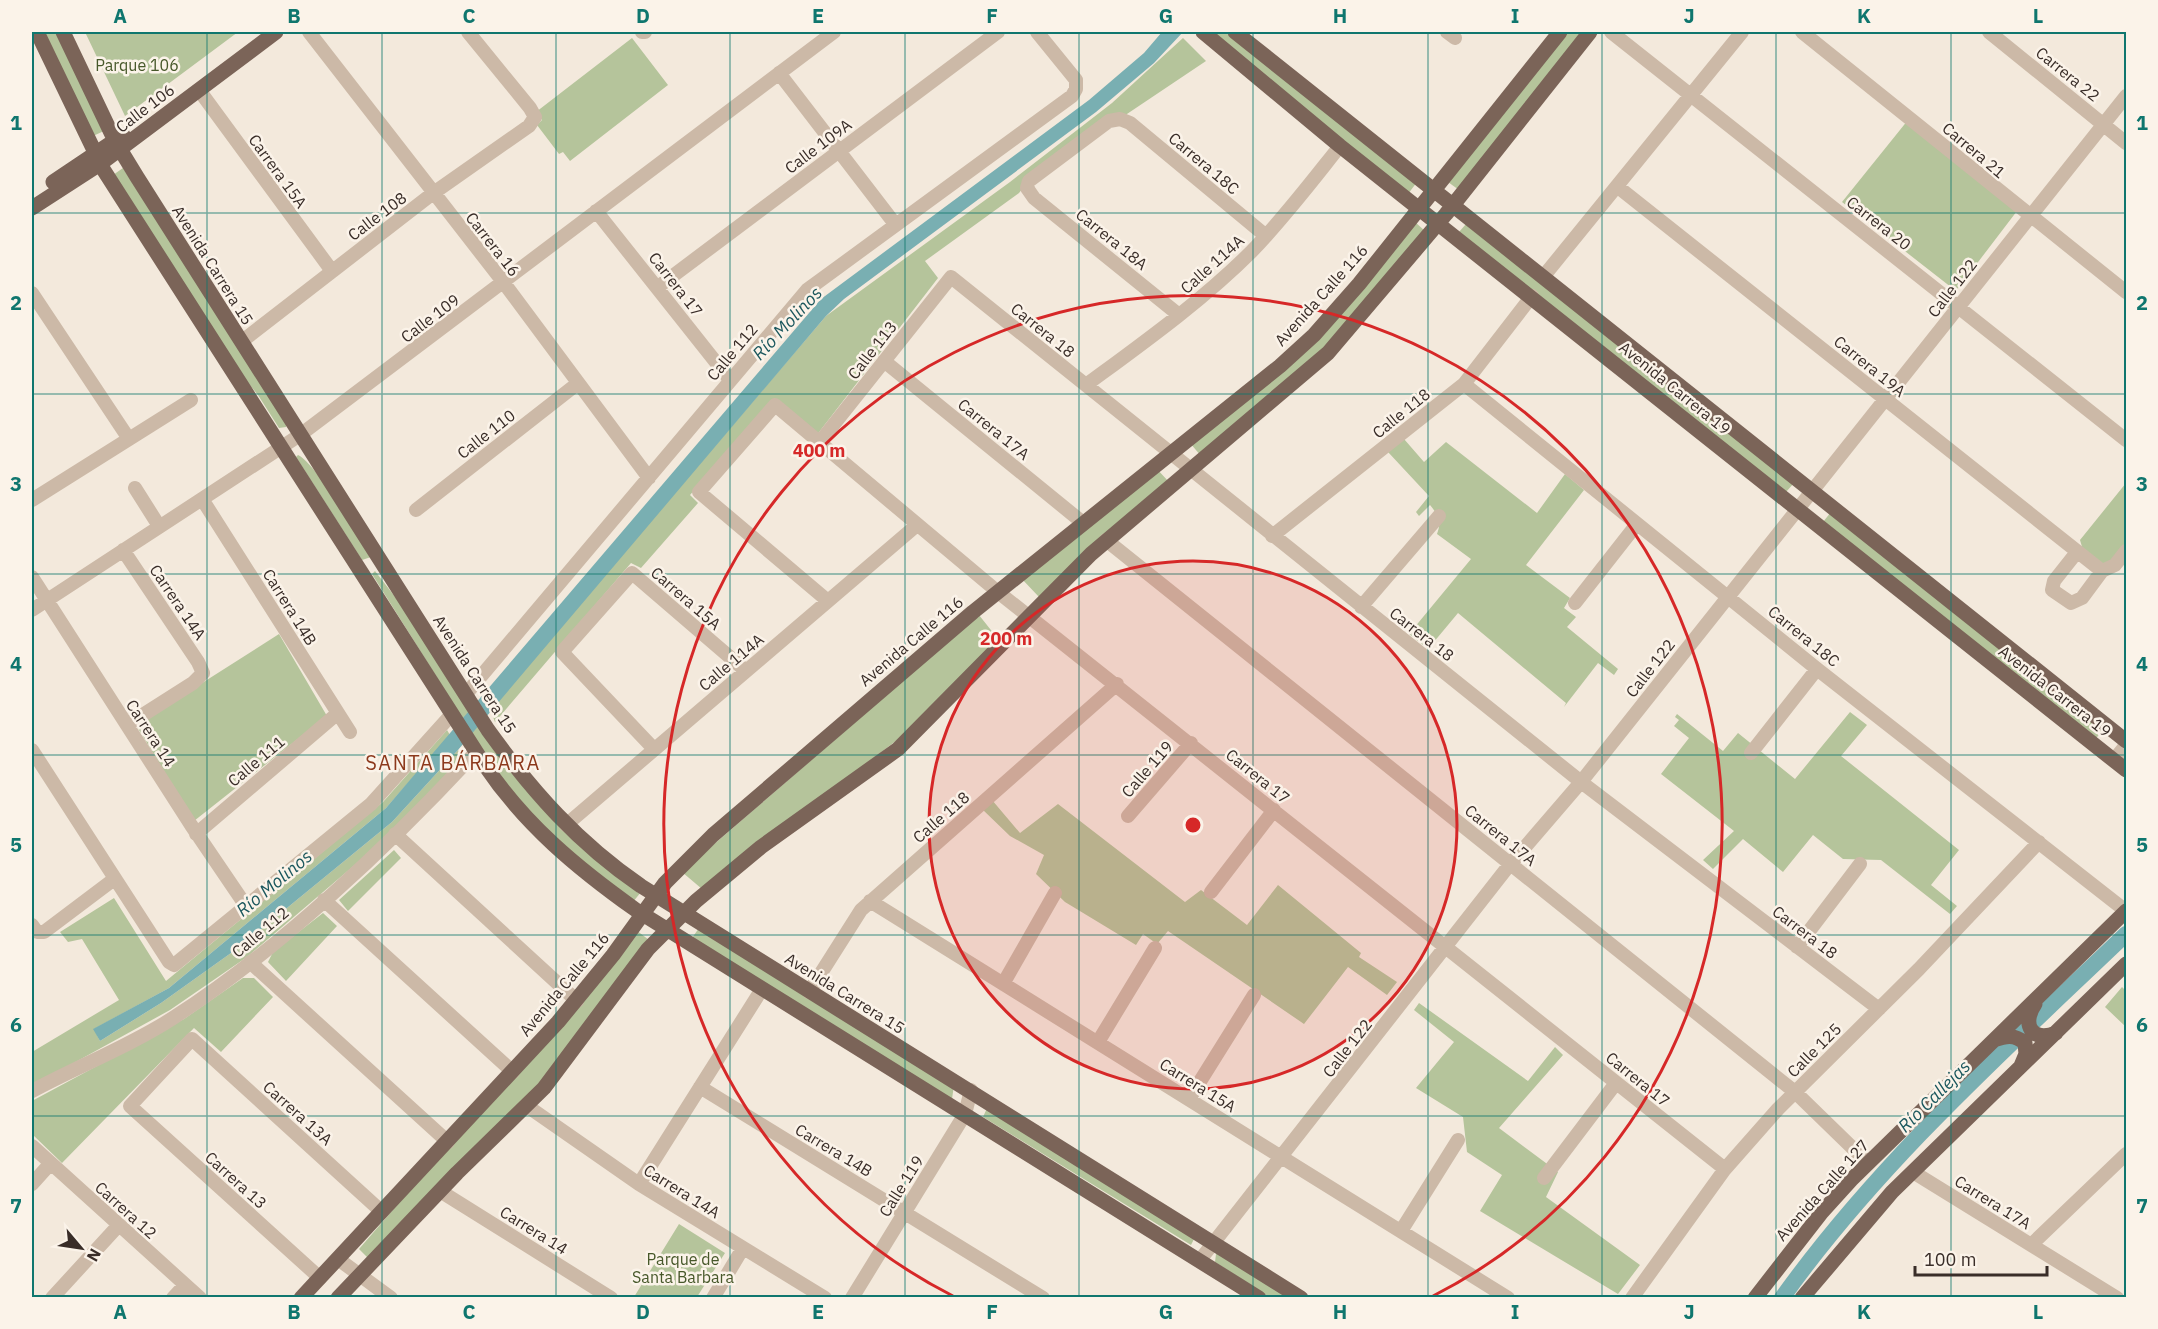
<svg xmlns="http://www.w3.org/2000/svg" width="2158" height="1329" font-family="'IBM Plex Sans',sans-serif">
<style>
.green{fill:#b5c49b}
.water{fill:#79afb2}
.lines{fill:none;stroke-linecap:round;stroke-linejoin:round}
.river{stroke:#79afb2;stroke-width:16}
.minor{stroke:#ccb9a7;stroke-width:14}
.major{stroke:#7b6458;stroke-width:15}
.grid{fill:none;stroke:#0f766e;stroke-width:1.5;stroke-opacity:0.55}
.ring{fill:none;stroke:#d62828;stroke-width:3}
.labels{text-anchor:middle;dominant-baseline:central;stroke-width:5;stroke-linejoin:round;paint-order:stroke}
.park-label{font-size:16px;fill:#47582a;stroke:#fbf3e9}
.street-label{font-size:16px;fill:#392d28;stroke:#fbf3e9}
.water-label{font-size:18px;font-style:italic;fill:#1b575d;stroke:#fbf3e9}
.quarter-label{font-size:20px;letter-spacing:1.5px;fill:#8c391c;stroke:#fbf3e9}
.centre{fill:#d62828;stroke:#fbf3e9;stroke-width:3}
.ring-label{font-size:18px;text-anchor:middle;font-weight:bold;fill:#d62828;stroke:#fbf3e9;stroke-width:5;stroke-linejoin:round;paint-order:stroke}
.neatline{fill:none;stroke:#0f766e;stroke-width:2}
.grid-label{font-size:20px;text-anchor:middle;font-weight:bold;fill:#0f766e}
</style>
<rect width="100%" height="100%" fill="#f3e9dc"/>
<path class="green" d="M44,32H58L104,131L93,136Z
M85,32H238L125,116Z
M1209,32H1228L1417,182L1408,194Z
M1564,32H1583L1459,190L1448,182Z
M632,38L668,85L570,161L563,152L559,154L537,125L542,120L536,112Z
M1183,38L1206,61L1030,179L1019,193L925,261L938,278L816,436L771,404L690,495L698,503L641,568L631,563L495,722L490,709L826,316L1010,182L1112,103Z
M1908,120L2017,211L1956,291L1842,202Z
M123,168L287,424L286,427L279,428L258,395L238,371L113,175Z
M1415,222L1425,231L1325,350L1201,456L1190,443L1239,405Z
M1466,224L1794,483L1786,492L1459,232Z
M1404,439L1424,462L1446,442L1537,513L1565,474L1584,490L1526,565L1570,598L1564,608L1576,617L1567,627L1618,669L1614,675L1598,663L1564,707L1566,703L1458,613L1428,649L1409,634L1471,559L1437,534C1442,521 1438,515 1430,505L1419,516L1416,512L1429,496L1388,452Z
M298,455C315,462 359,537 371,557L362,560L296,457Z
M1156,468L1169,482L1039,597L1021,578Z
M2126,483V543L2105,569L2083,550L2080,540Z
M1831,512L2104,730L2096,738L1823,522Z
M375,571L399,602L470,711L463,719L372,574Z
M979,615L998,639L918,724L702,889L682,872Z
M279,634L327,716L194,821L136,725Z
M1850,712L1867,725L1841,756L1959,850L1931,885L1957,906L1950,914L1881,860L1843,859L1813,835L1783,872L1743,839L1713,869L1703,860L1734,831L1661,774L1689,738L1674,726L1679,720L1675,717L1677,714L1723,751L1738,733L1795,779Z
M478,724L509,770L553,820L641,892L633,902L596,874L517,802L470,734Z
M447,730L450,735L386,808L169,988L94,1029L100,1041L161,1003L238,948L392,822L458,750L463,759L398,828L247,957L170,1010L32,1086V1052L119,1000L82,939L68,942L60,932L114,898L166,981L383,802Z
M992,800L1020,833L1058,804L1185,902L1201,890L1247,925L1278,885L1361,953L1359,957L1397,982L1387,995L1348,967L1304,1024L1168,931L1157,944L1143,934L1136,945L1065,902L1036,874L1044,855L1010,836L982,809Z
M394,850L401,858L348,911L339,900Z
M323,913L337,926L286,981L268,962L273,952Z
M699,928L954,1085L952,1099L692,938Z
M636,930L649,940L543,1082L369,1259L359,1249Z
M243,978H254L273,997L221,1052L194,1028L62,1163L32,1134V1101L184,1019Z
M2122,987L2126,991V1027L2105,1007Z
M1419,1003L1528,1081L1555,1047L1563,1055L1499,1128L1558,1172L1546,1197L1640,1265L1618,1294L1480,1211L1502,1175L1467,1152L1463,1117L1416,1088L1454,1042L1414,1010Z
M988,1106L1195,1237L1191,1245L983,1117Z
M679,1224L725,1253L697,1297H634Z
M1216,1254H1221L1291,1297H1269L1215,1262Z"/>
<path class="water" d="M1162,32H1183L1154,63L1096,112L844,299L826,316L458,750L392,822L238,948L161,1003L100,1041L93,1029L169,988L386,808L821,299L1089,100L1144,53Z"/>
<g class="lines">
<path class="river" d="M1782,1298C1879,1162 2006,1049 2126,934"/>
<path class="minor" d="M309,32L504,283L649,478
M642,32H645
M1447,32L1455,38
M1611,32L2126,440
M1802,32L2126,292
M1989,32L2126,143
M779,73L895,224
M199,90L332,271
M1618,187L2102,571
M596,211L730,380
M1543,277L1742,32
M658,287L998,32
M32,293L129,439
M1179,315L1034,198L1027,188L1029,181L1109,121L1120,119L1130,123L1266,236
M241,342L432,194L529,126L535,117L530,108L468,32
M884,361L1082,522
M1464,384L1817,669L2126,911
M1086,385C1143,343 1202,301 1252,251C1284,218 1312,181 1340,146
M819,443L951,277L1585,785L1879,1009
M135,488L159,526
M202,499L350,732
M32,500L191,400
M416,510L577,384
M1272,536L1464,384L1532,296
M1106,540L1795,1092L1868,1163
M123,550L198,662L203,673L193,683L127,725
M2077,552L2054,581L2052,590L2071,603L2082,598L2102,571L2115,565L2126,551
M32,577L191,825L246,906
M828,601L699,492L775,405L998,592L1725,1169
M1575,603L1637,524
M1361,607L1439,516
M32,610L300,435L834,32
M466,694L807,290L1072,96L1076,89V80L1037,32
M654,749L562,652L632,573L746,671
M32,750L169,962L174,965L371,804L452,714
M1751,753L1817,669
M2114,760L2126,745
M1128,816L1191,743
M566,825L917,525
M196,834L338,713
M395,834L577,1001
M1211,892L1274,810
M324,900L513,1072
M870,901L1508,1298
M32,925L37,932H44L113,880
M1797,947L1860,864
M250,962L448,1142
M1003,984L1055,893
M809,992L861,910L1117,684
M1098,1042L1155,948
M700,1087L1043,1298
M32,1091C78,1066 128,1047 173,1018C279,950 390,845 476,752
M1189,1099L1254,995
M527,1106L639,1184L825,1298
M32,1146L200,1298
M1913,1172L2117,1298
M1544,1178L1616,1083
M32,1184L50,1164
M639,1184L762,989
M440,1191L611,1298
M1401,1231L1458,1140
M2031,1245L2126,1154
M338,1259L391,1298
M1200,1260L1507,868L1581,782L2126,96
M320,1278L130,1106L192,1039L382,1212
M52,1298L118,1226
M173,1298L185,1285
M713,1298L743,1248
M852,1298L965,1114L971,1090
M1632,1298L1725,1169L1778,1109L1919,969L2039,842"/>
<path class="major" d="M37,32L103,169L484,764C525,825 577,868 636,910L1259,1298
M63,32L115,141L137,177L488,730C532,791 578,843 641,886L1301,1298
M1203,32L1340,146L2126,770
M1235,32L2126,741
M53,182L123,135
M32,208L100,164L276,32
M2035,1004C2021,1024 2032,1043 2056,1033
M1994,1040C2006,1036 2014,1034 2025,1043L2026,1054L2021,1066
M301,1298L558,1022L613,955L665,883L713,835L973,612L1280,366L1314,335L1359,284L1560,32
M338,1298L457,1173L544,1088L648,949L696,901L761,847L898,749L1091,554L1328,353L1446,214L1590,32
M1755,1298L1822,1212L1851,1180L2126,911
M1802,1298L1892,1192L2126,964"/>
</g>
<path class="grid" d="M207,32V1298M382,32V1298M556,32V1298M730,32V1298M905,32V1298M1079,32V1298M1253,32V1298M1428,32V1298M1602,32V1298M1776,32V1298M1951,32V1298M32,213H2126M32,394H2126M32,574H2126M32,755H2126M32,935H2126M32,1116H2126"/>
<circle cx="1193" cy="825" r="264" fill="#d62828" fill-opacity=".12"/>
<g class="ring">
<circle cx="1193" cy="825" r="264"/>
<path d="M953 1296A529 529 0 1 1 1433 1296"/>
</g>
<g class="labels">
<g class="park-label">
<text x="137" y="65">Parque 106</text>
<text x="683" y="1259">Parque de<tspan x="683" dy="18">Santa Barbara</tspan></text>
</g>
<g class="street-label">
<text transform="translate(2068 74) rotate(39)">Carrera 22</text>
<text transform="translate(145 108) rotate(-37)">Calle 106</text>
<text transform="translate(818 146) rotate(-37)">Calle 109A</text>
<text transform="translate(1974 150) rotate(40)">Carrera 21</text>
<text transform="translate(1204 163) rotate(40)">Carrera 18C</text>
<text transform="translate(278 171) rotate(54)">Carrera 15A</text>
<text transform="translate(377 216) rotate(-37)">Calle 108</text>
<text transform="translate(1879 223) rotate(38)">Carrera 20</text>
<text transform="translate(1112 239) rotate(39)">Carrera 18A</text>
<text transform="translate(493 244) rotate(52)">Carrera 16</text>
<text transform="translate(1212 264) rotate(-42)">Calle 114A</text>
<text transform="translate(213 265) rotate(58)">Avenida Carrera 15</text>
<text transform="translate(676 284) rotate(52)">Carrera 17</text>
<text transform="translate(1952 288) rotate(-52)">Calle 122</text>
<text transform="translate(1321 295) rotate(-48)">Avenida Calle 116</text>
<text transform="translate(430 318) rotate(-37)">Calle 109</text>
<text transform="translate(1043 330) rotate(39)">Carrera 18</text>
<text transform="translate(872 350) rotate(-52)">Calle 113</text>
<text transform="translate(732 352) rotate(-50)">Calle 112</text>
<text transform="translate(1870 366) rotate(39)">Carrera 19A</text>
<text transform="translate(1675 388) rotate(39)">Avenida Carrera 19</text>
<text transform="translate(1401 413) rotate(-39)">Calle 118</text>
<text transform="translate(994 429) rotate(39)">Carrera 17A</text>
<text transform="translate(486 434) rotate(-38)">Calle 110</text>
<text transform="translate(686 598) rotate(41)">Carrera 15A</text>
<text transform="translate(178 602) rotate(56)">Carrera 14A</text>
<text transform="translate(290 607) rotate(58)">Carrera 14B</text>
<text transform="translate(1422 634) rotate(38)">Carrera 18</text>
<text transform="translate(1804 636) rotate(39)">Carrera 18C</text>
<text transform="translate(911 641) rotate(-40)">Avenida Calle 116</text>
<text transform="translate(731 662) rotate(-40)">Calle 114A</text>
<text transform="translate(1650 668) rotate(-52)">Calle 122</text>
<text transform="translate(475 674) rotate(57)">Avenida Carrera 15</text>
<text transform="translate(2055 691) rotate(38)">Avenida Carrera 19</text>
<text transform="translate(151 733) rotate(57)">Carrera 14</text>
<text transform="translate(256 761) rotate(-40)">Calle 111</text>
<text transform="translate(1147 769) rotate(-49)">Calle 119</text>
<text transform="translate(1258 776) rotate(39)">Carrera 17</text>
<text transform="translate(941 817) rotate(-41)">Calle 118</text>
<text transform="translate(1501 835) rotate(39)">Carrera 17A</text>
<text transform="translate(260 932) rotate(-40)">Calle 112</text>
<text transform="translate(1805 932) rotate(37)">Carrera 18</text>
<text transform="translate(564 984) rotate(-50)">Avenida Calle 116</text>
<text transform="translate(845 993) rotate(32)">Avenida Carrera 15</text>
<text transform="translate(1347 1048) rotate(-52)">Calle 122</text>
<text transform="translate(1814 1050) rotate(-45)">Calle 125</text>
<text transform="translate(1638 1079) rotate(39)">Carrera 17</text>
<text transform="translate(1198 1085) rotate(32)">Carrera 15A</text>
<text transform="translate(298 1113) rotate(42)">Carrera 13A</text>
<text transform="translate(834 1150) rotate(31)">Carrera 14B</text>
<text transform="translate(236 1180) rotate(42)">Carrera 13</text>
<text transform="translate(901 1186) rotate(-58)">Calle 119</text>
<text transform="translate(1822 1190) rotate(-48)">Avenida Calle 127</text>
<text transform="translate(682 1191) rotate(32)">Carrera 14A</text>
<text transform="translate(1993 1202) rotate(32)">Carrera 17A</text>
<text transform="translate(126 1210) rotate(42)">Carrera 12</text>
<text transform="translate(534 1230) rotate(32)">Carrera 14</text>
</g>
<g class="water-label">
<text transform="translate(787 323) rotate(-47)">Río Molinos</text>
<text transform="translate(274 883) rotate(-40)">Río Molinos</text>
<text transform="translate(1934 1096) rotate(-45)">Río Callejas</text>
</g>
<g class="quarter-label">
<text x="453" y="762">SANTA BÁRBARA</text>
</g>
</g>
<circle cx="1193" cy="825" r="9" class="centre"/>
<g class="ring-label">
<text x="819" y="457">400 m</text>
<text x="1006" y="645">200 m</text>
</g>
<rect width="2158" height="1329" fill="none" stroke="#fbf3e9" stroke-width="66"/>
<g transform="translate(81 1248) rotate(119)" stroke="#fbf3e9" stroke-width="4.5" paint-order="stroke">
<path d="M0-4.5L10 22L0 15L-10 22Z" fill="#392d28"/>
<text y="-9" font-size="16" font-weight="bold" text-anchor="middle" fill="#392d28">N</text>
</g>
<path d="M1915 1266v9h132v-9" fill="none" stroke="#392d28" stroke-width="3"/>
<text x="1924" y="1266" font-size="18" fill="#392d28" stroke="#fbf3e9" stroke-width="4.5" paint-order="stroke">100 m</text>
<rect x="33" y="33" width="2092" height="1263" class="neatline"/>
<g class="grid-label">
<text x="120" y="23">A</text>
<text x="294" y="23">B</text>
<text x="469" y="23">C</text>
<text x="643" y="23">D</text>
<text x="818" y="23">E</text>
<text x="992" y="23">F</text>
<text x="1166" y="23">G</text>
<text x="1340" y="23">H</text>
<text x="1515" y="23">I</text>
<text x="1689" y="23">J</text>
<text x="1864" y="23">K</text>
<text x="2038" y="23">L</text>
<text x="16" y="130">1</text>
<text x="2142" y="130">1</text>
<text x="16" y="310">2</text>
<text x="2142" y="310">2</text>
<text x="16" y="491">3</text>
<text x="2142" y="491">3</text>
<text x="16" y="671">4</text>
<text x="2142" y="671">4</text>
<text x="16" y="852">5</text>
<text x="2142" y="852">5</text>
<text x="16" y="1032">6</text>
<text x="2142" y="1032">6</text>
<text x="16" y="1213">7</text>
<text x="2142" y="1213">7</text>
<text x="120" y="1319">A</text>
<text x="294" y="1319">B</text>
<text x="469" y="1319">C</text>
<text x="643" y="1319">D</text>
<text x="818" y="1319">E</text>
<text x="992" y="1319">F</text>
<text x="1166" y="1319">G</text>
<text x="1340" y="1319">H</text>
<text x="1515" y="1319">I</text>
<text x="1689" y="1319">J</text>
<text x="1864" y="1319">K</text>
<text x="2038" y="1319">L</text>
</g>
</svg>
